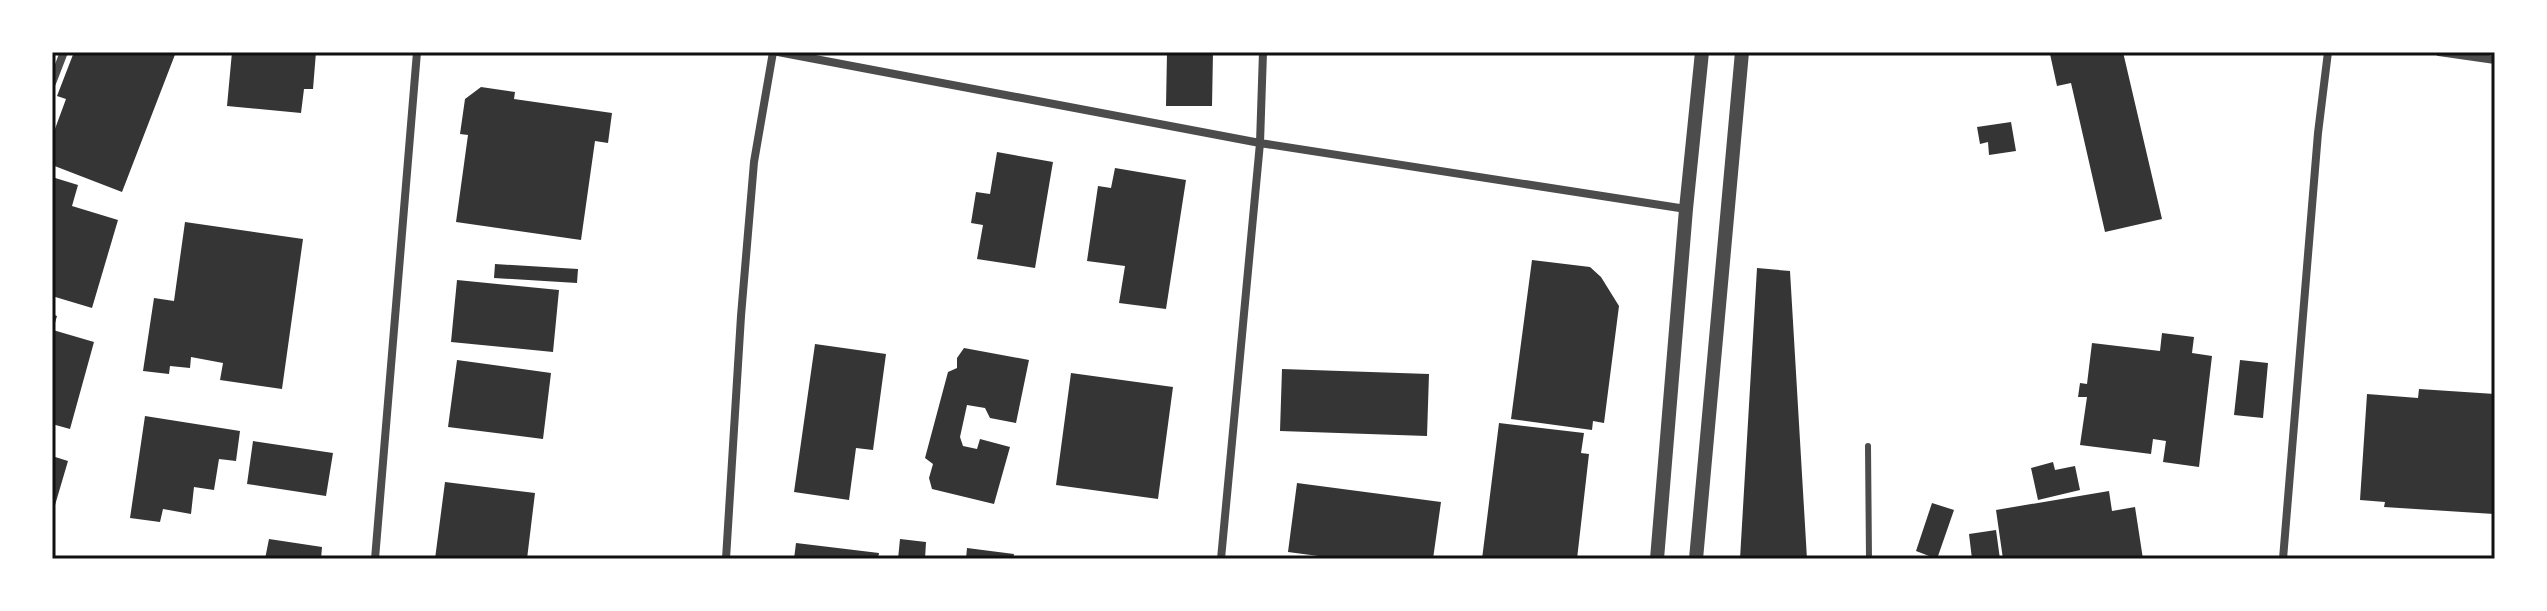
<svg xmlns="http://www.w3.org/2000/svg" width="2547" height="611" font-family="Karla,sans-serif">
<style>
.building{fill:#353535}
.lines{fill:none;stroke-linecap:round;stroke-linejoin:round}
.service{stroke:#4c4c4c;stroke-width:6}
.minor{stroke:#4c4c4c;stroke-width:8}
.tertiary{stroke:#4c4c4c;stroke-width:14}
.neatline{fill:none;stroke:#111;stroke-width:3}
</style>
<rect width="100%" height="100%" fill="#fff"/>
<path class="building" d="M74,52H176L122,192L52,165V137L66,99L57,96Z
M232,52H316L313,89H304L301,113L227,106Z
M1167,52H1213L1212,106H1166Z
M2059,52H2123L2162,219L2105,232L2071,83L2057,86L2050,54Z
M481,87L515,92L514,99L612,113L608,143L595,141L581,240L456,222L468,135L460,134L465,99Z
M2011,122L2016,151L1989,155L1988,142L1980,144L1977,127Z
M997,152L1053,162L1035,268L977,259L983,225L971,223L976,192L990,194Z
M1115,168L1186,180L1166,309L1119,303L1125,266L1087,261L1098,186L1111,188Z
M52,177L78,185L72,206L118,220L92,308L52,296Z
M185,222L303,239L282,389L220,380L223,363L191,357L190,368L170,366L169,374L143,371L154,298L174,301Z
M1532,260L1590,267L1601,277L1619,306L1604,423L1593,421L1592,430L1511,419Z
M495,264L578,269L577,283L494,278Z
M1757,268L1790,271L1807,559H1740Z
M457,280L559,290L553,352L451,342Z
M52,314L57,316L53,330L94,342L70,429L52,424Z
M2162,333L2194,337L2192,353L2212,356L2199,467L2163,462L2166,441L2153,439L2151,454L2080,445L2087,397H2078L2080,383L2087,384L2092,343L2160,351Z
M815,344L886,354L873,450L856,448L849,500L794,492Z
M964,348L1029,360L1016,423L990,418L985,408L967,405L960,437L963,446L977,449L980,439L1010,447L994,504L932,489L929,478L933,464L925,458L948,372L957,368V358Z
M457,360L551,373L543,439L448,427Z
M2240,360L2268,363L2263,418L2234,415Z
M1282,369L1429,374L1427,436L1280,431Z
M1071,373L1173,387L1158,499L1056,485Z
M2419,389L2495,394L2494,514L2384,507L2385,502L2360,500L2367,394L2418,398Z
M145,416L240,431L236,461L219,459L214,490L194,487L191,514L163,509L160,522L130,518Z
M1499,423L1584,433L1581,453L1589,454L1577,559H1482Z
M253,441L333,453L326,496L247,484Z
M52,456L68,461L53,512H52Z
M2053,462L2055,470L2075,466L2080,490L2038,500L2031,468Z
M445,482L535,493L527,559H435Z
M1297,483L1441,502L1433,559H1341L1288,552Z
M2109,491L2112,511L2135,507L2143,559H2003L1996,510Z
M1932,503L1954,510L1937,559L1916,551Z
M1996,530L2000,559H1972L1969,534Z
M269,539L322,547L321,559H265Z
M900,539L926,542L925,559H898Z
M796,543L879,553L878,559H794Z
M967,548L1014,554L1013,559H966Z"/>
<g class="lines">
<path class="service" d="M1868,446L1869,559"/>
<path class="minor" d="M778,52L1260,143L1686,209
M2439,52L2495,60
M52,83L64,52
M375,559L417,52
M726,559L741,316L754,162L773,52
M1221,559L1260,143L1263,52
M2283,559L2318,133L2328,52"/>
<path class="tertiary" d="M1657,559L1686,209L1702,52
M1696,559L1742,52"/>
</g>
<rect width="2547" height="611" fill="none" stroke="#ffffff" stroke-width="108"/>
<rect x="54" y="54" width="2439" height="503" class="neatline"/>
</svg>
